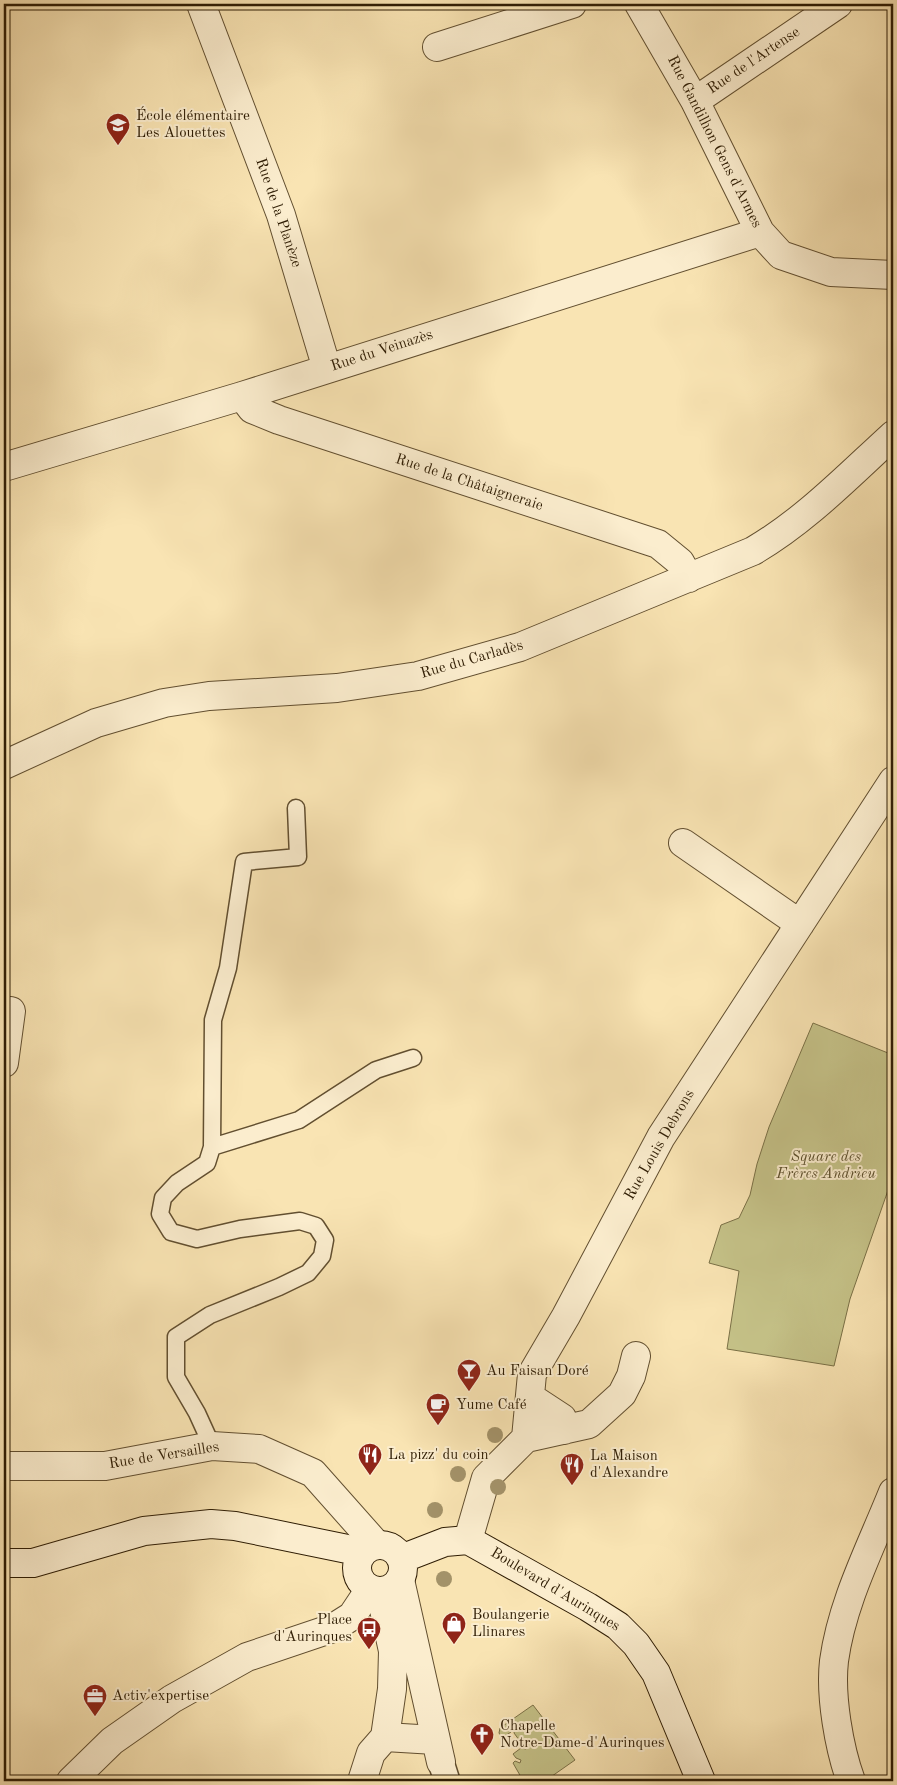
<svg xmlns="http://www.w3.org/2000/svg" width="897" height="1785" font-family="'Old Standard TT',serif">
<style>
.green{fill:#c5c288;stroke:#7a7046}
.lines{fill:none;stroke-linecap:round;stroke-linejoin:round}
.service-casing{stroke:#624f30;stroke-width:19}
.pedestrian-casing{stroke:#624f30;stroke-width:28}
.minor-casing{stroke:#624f30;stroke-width:30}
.tertiary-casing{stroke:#624f30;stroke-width:30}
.secondary-casing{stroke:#2f1d04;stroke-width:30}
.service{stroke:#fbedce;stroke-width:16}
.pedestrian{stroke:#fbedce;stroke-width:25}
.minor{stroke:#fbedce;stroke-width:28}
.tertiary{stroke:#fbedce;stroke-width:28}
.secondary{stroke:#fbedce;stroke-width:28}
.tree{fill:#a39269}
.labels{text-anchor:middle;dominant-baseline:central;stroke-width:4;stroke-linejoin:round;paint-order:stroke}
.street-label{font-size:15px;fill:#2f1d04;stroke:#fbedce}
.poi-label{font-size:15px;fill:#2f1d04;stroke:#fbedce;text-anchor:start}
.park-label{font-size:15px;font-style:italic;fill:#5c4f2c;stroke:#fbedce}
</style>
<rect width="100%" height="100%" fill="#f9e4b3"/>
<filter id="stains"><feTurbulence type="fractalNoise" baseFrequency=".004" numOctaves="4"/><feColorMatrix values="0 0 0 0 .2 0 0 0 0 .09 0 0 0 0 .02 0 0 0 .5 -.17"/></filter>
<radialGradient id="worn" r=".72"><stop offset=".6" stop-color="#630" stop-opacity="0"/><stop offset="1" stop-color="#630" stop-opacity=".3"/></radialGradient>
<path class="green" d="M813,1023L893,1055V1176L850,1299L834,1366L727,1349L739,1271L709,1263L721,1225L739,1218L750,1195L757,1164L769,1127Z
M533,1705L575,1760L545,1781H516L521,1777L513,1763L515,1761L520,1763L521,1760L516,1758L513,1754L521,1748L526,1749V1746L522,1744L514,1733L515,1728H512L511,1732L502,1738L499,1733L500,1728Z"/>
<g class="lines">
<defs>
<path id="service" d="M212,1147L299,1120L376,1070L413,1058
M212,1446L197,1413L176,1377V1337L210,1315L279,1287L308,1273L322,1256L325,1240L316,1226L300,1221L240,1229L197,1239L171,1232L160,1214L163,1198L177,1183L207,1163L212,1147L213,1020L228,968L244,862L298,857L296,808"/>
<path id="pedestrian" d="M441,1762L447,1781"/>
<path id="minor" d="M201,4L281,215L327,369
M639,4L695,101L760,232L781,255L831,272L893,275
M437,47L572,4
M695,101L838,4
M242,396L252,409L279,420L658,544L680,562L689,578
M4,467L242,396L760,232
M4,765L96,723L164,703L209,696L337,688L418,676L520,647L753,551C806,520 848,476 893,435
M683,843L800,924
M4,1063L11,1011
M530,1397L562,1418L564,1430
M526,1438L589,1424L622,1394L631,1376L636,1356
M4,1466H105L212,1446L259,1449L313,1473L376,1544
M468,1540L486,1478L526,1438L532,1374L566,1316L661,1137L893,781
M400,1580L441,1762
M380,1591L393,1651L392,1689L385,1737
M385,1737L435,1740
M362,1781L371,1753L385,1737"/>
<path id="tertiary" d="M71,1781L112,1741L172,1699L247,1657L333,1628L352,1616L370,1589
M851,1781C839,1748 830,1696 834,1661C842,1602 871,1547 893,1492"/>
<path id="secondary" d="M357 1568a23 23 0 1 1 46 0a23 23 0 1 1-46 0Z
M401,1559L445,1542L468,1540L588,1607L618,1626L636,1644L656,1673L701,1781
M4,1563H33L144,1531L211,1524L235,1526L362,1552"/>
</defs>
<use href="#service" class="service-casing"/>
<use href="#pedestrian" class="pedestrian-casing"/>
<use href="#minor" class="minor-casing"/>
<use href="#tertiary" class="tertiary-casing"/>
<use href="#secondary" class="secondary-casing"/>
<use href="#service" class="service"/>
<use href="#pedestrian" class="pedestrian"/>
<use href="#minor" class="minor"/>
<use href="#tertiary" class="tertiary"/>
<use href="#secondary" class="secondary"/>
</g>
<g class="tree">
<circle cx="495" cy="1435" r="8"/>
<circle cx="458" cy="1474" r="8"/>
<circle cx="498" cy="1487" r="8"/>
<circle cx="435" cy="1510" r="8"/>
<circle cx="444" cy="1579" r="8"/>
</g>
<defs>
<symbol id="school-pin" viewBox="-11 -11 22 30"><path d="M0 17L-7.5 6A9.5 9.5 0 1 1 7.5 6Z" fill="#8f2418" stroke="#fbedce"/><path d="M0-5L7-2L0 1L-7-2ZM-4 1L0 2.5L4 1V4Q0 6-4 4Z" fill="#fff"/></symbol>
<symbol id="bar-pin" viewBox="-11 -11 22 30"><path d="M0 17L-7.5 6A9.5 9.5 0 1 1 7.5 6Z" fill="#8f2418" stroke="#fbedce"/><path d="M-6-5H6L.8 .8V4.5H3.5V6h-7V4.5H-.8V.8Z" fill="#fff"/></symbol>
<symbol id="cafe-pin" viewBox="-11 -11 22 30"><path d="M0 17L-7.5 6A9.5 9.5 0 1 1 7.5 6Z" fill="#8f2418" stroke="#fbedce"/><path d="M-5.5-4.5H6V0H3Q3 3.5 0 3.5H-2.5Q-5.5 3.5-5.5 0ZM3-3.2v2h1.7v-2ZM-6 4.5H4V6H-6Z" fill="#fff"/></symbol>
<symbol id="restaurant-pin" viewBox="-11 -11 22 30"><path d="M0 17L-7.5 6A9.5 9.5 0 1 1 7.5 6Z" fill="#8f2418" stroke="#fbedce"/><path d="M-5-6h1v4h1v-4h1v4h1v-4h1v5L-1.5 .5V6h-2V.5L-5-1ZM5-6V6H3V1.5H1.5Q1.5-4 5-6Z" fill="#fff"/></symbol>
<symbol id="shop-pin" viewBox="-11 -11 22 30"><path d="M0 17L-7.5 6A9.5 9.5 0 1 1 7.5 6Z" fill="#8f2418" stroke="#fbedce"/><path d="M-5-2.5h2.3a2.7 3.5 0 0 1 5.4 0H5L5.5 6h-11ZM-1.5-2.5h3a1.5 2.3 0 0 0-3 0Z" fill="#fff"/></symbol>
<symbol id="bus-pin" viewBox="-11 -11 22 30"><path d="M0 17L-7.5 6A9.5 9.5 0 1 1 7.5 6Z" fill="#8f2418" stroke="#fbedce"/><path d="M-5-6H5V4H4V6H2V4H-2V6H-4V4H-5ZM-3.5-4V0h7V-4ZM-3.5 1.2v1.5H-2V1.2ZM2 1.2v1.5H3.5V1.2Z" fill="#fff"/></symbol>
<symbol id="office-pin" viewBox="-11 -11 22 30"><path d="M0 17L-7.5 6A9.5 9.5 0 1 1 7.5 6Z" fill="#8f2418" stroke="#fbedce"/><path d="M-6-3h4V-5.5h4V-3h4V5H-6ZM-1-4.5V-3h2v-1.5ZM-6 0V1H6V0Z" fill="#fff"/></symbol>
<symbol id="church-pin" viewBox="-11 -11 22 30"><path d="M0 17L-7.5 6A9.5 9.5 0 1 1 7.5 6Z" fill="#8f2418" stroke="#fbedce"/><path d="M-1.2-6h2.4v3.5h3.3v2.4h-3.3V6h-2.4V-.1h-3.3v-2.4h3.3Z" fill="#fff"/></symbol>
</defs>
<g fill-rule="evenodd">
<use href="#school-pin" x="104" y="111" width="28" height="38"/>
<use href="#bar-pin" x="455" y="1357" width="28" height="38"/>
<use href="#cafe-pin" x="424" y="1391" width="28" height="38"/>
<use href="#restaurant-pin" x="356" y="1441" width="28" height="38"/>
<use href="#restaurant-pin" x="558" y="1451" width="28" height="38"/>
<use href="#shop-pin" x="440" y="1610" width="28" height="38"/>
<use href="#bus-pin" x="355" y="1615" width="28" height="38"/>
<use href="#office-pin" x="81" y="1682" width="28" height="38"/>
<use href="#church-pin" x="468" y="1721" width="28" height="38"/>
</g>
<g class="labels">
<g class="street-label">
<text transform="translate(754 61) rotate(-34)">Rue de l'Artense</text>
<text transform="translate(714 142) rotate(63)">Rue Gandilhon Gens d'Armes</text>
<text transform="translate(278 213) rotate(71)">Rue de la Planèze</text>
<text transform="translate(382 351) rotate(-18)">Rue du Veinazès</text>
<text transform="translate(469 483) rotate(18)">Rue de la Châtaigneraie</text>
<text transform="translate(472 660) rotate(-16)">Rue du Carladès</text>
<text transform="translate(660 1145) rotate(-60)">Rue Louis Debrons</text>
<text transform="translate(164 1456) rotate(-9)">Rue de Versailles</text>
<text transform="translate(555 1590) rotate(31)">Boulevard d'Aurinques</text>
</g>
<g class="poi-label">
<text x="136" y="116">École élémentaire<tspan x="136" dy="17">Les Alouettes</tspan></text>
<text x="486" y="1371">Au Faisan Doré</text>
<text x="456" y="1405">Yume Café</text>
<text x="388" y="1455">La pizz' du coin</text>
<text x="590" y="1456">La Maison<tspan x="590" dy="17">d'Alexandre</tspan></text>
<text x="472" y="1615">Boulangerie<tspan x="472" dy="17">Llinares</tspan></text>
<text x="352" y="1620" text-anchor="end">Place<tspan x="352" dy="17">d'Aurinques</tspan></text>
<text x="112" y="1696">Activ'expertise</text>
<text x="500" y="1726">Chapelle<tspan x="500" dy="17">Notre-Dame-d'Aurinques</tspan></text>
</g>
<g class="park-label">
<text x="826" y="1157">Square des<tspan x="826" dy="17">Frères Andrieu</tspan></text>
</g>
</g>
<rect width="897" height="1785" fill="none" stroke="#f9e4b3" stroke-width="20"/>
<rect x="5" y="5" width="887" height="1775" fill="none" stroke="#2f1d04" stroke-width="2.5"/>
<rect x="10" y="10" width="877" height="1765" fill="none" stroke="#2f1d04"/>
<rect width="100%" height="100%" filter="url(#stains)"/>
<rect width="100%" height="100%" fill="url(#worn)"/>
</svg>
